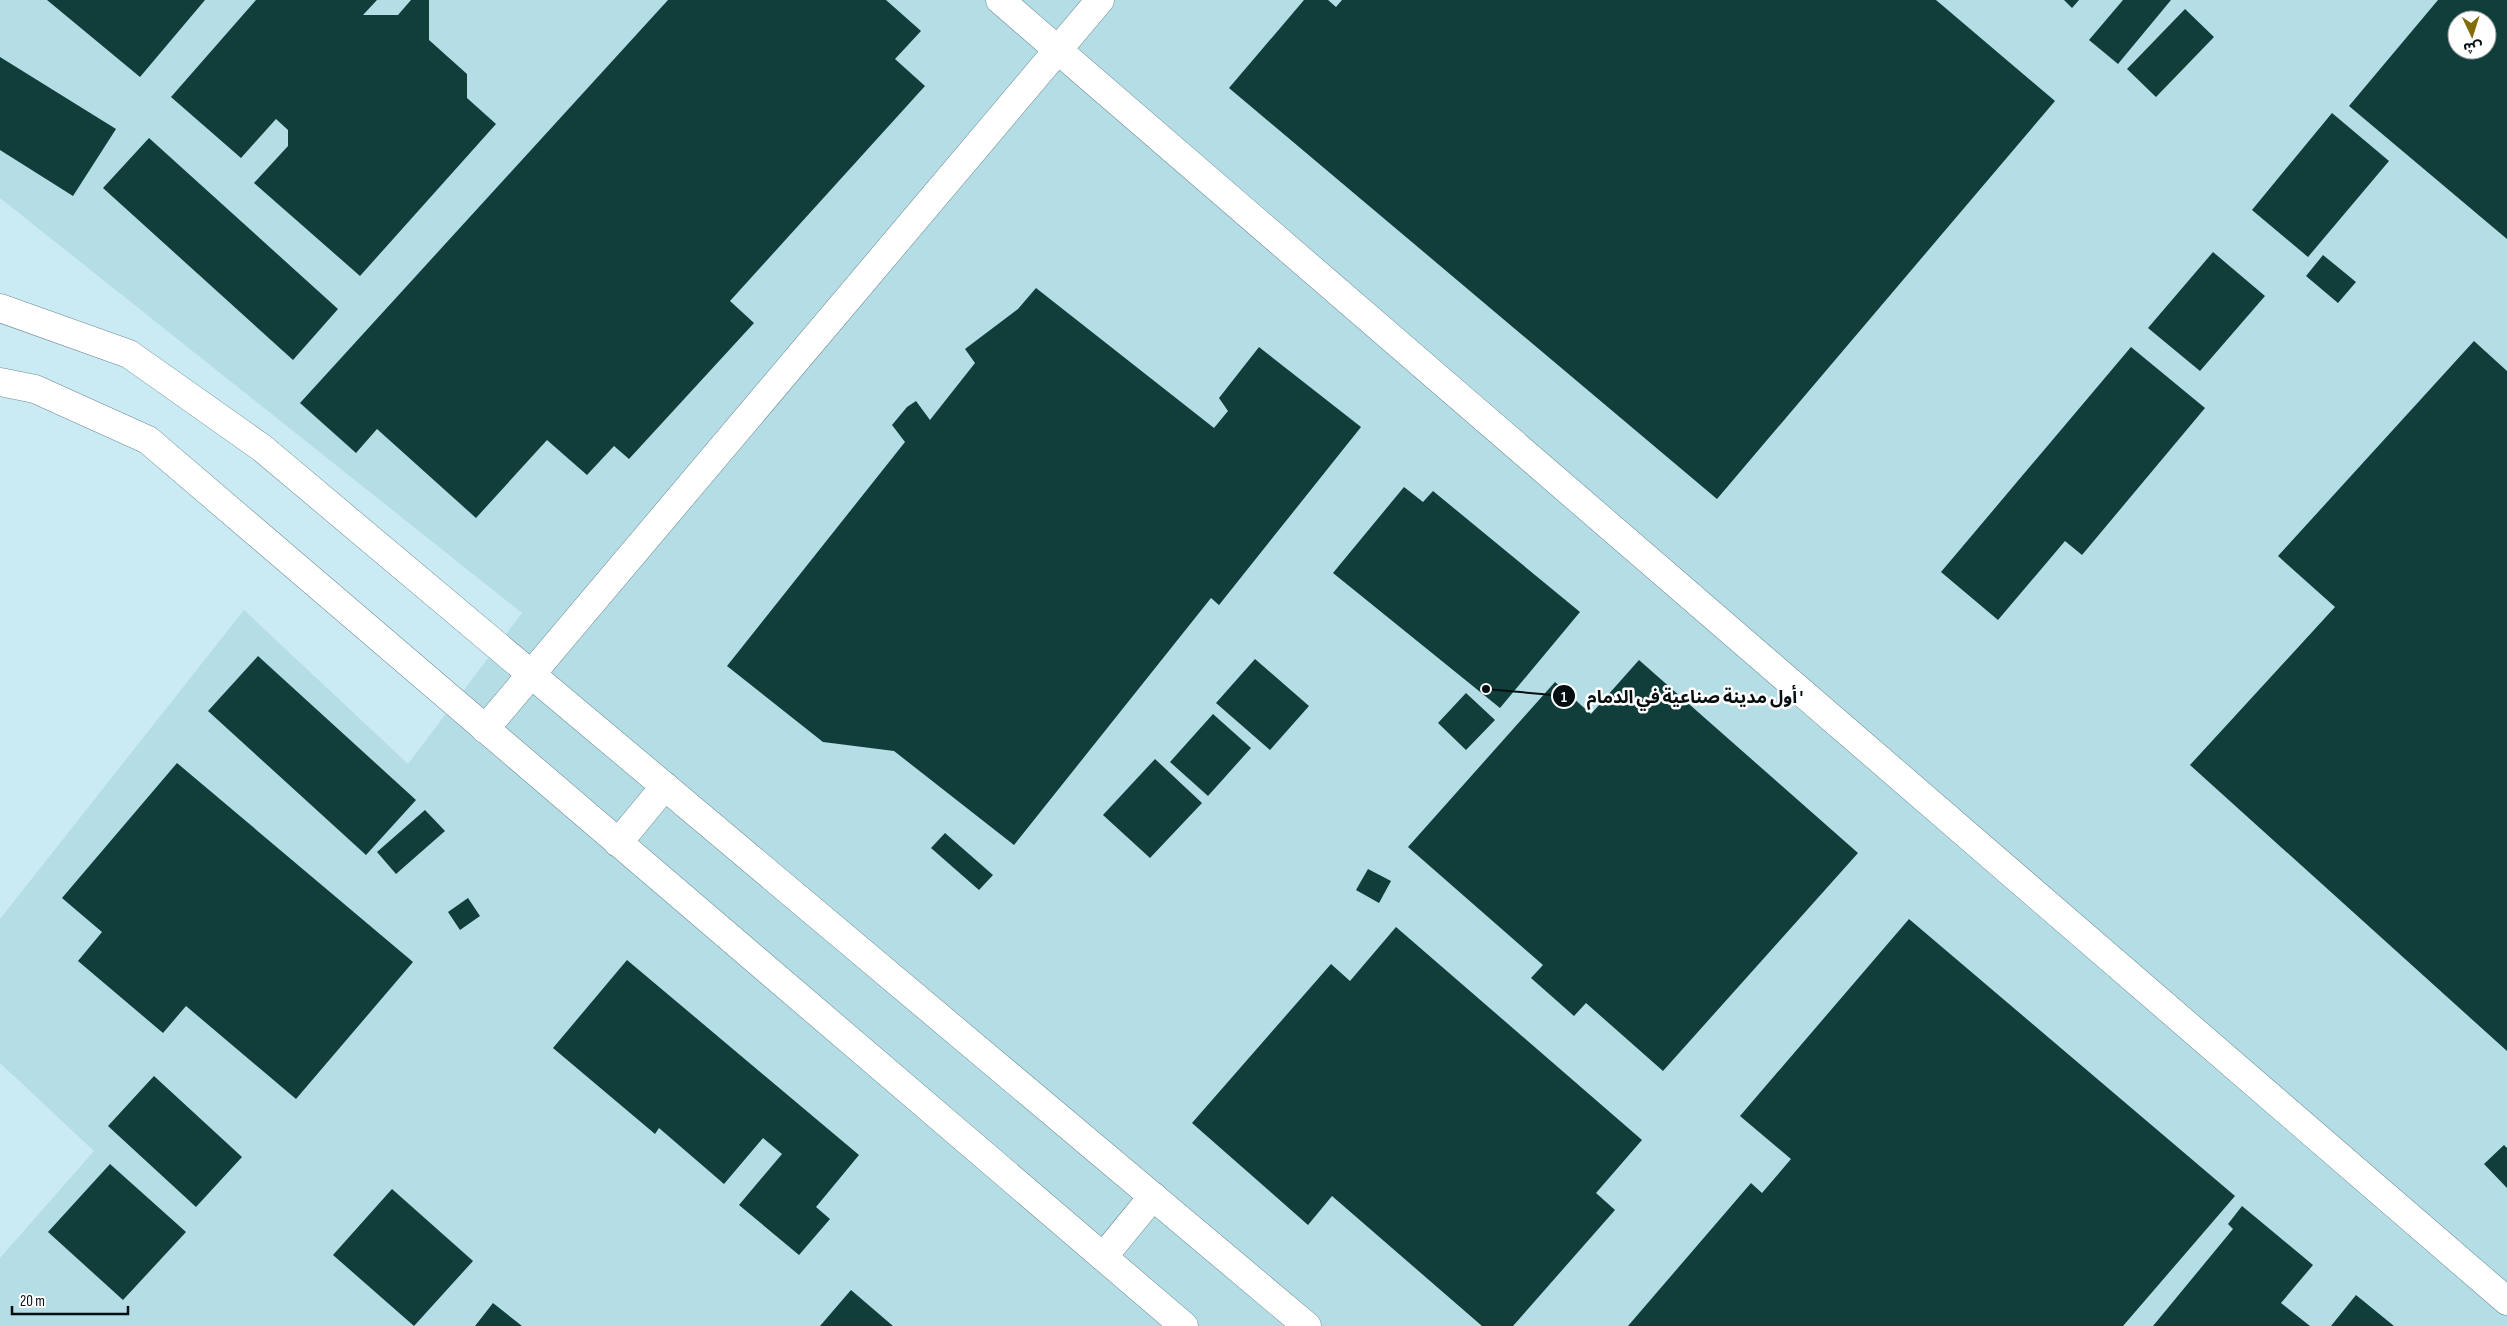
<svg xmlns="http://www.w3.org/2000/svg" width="2507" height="1326" font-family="'Sofia Sans Condensed','Noto Sans Arabic',sans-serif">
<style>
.built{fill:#b4dde6;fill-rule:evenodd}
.building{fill:#0f3e3b;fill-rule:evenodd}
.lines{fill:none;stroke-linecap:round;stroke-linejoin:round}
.minor-casing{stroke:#6b8a91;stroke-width:29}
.minor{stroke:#fff;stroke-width:28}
.leader{fill:none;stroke:#050f12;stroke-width:2}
.callout-dot{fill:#050f12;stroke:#fff;stroke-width:2}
.mark-label{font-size:15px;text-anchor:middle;font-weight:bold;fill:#fff}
.callout-label{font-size:18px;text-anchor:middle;font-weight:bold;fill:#050f12;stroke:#fff;stroke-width:5;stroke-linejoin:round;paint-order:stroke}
</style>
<rect width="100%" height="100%" fill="#caebf3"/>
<path class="built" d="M0,0H2507V1326H0V1258L94,1151L0,1063V919L244,610L408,764L522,613L0,198ZM2457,20H2487V50H2457Z"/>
<path class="building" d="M47,0H205L140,77Z
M256,0H377L363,15H398L411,0H429V40L467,74V98L496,124L360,276L254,183L288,146V130L276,119L241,158L171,97Z
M668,0H886L921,31L895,59L925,86L730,301L754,323L629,459L614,446L587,475L547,440L476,518L377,429L356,453L300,403Z
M1304,0H1328L1336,7L1342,0H1936L2055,101L1717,499L1229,88Z
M2064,0H2079L2072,8Z
M2123,0H2171L2118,64L2089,40Z
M2438,0H2507V239L2349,106ZM2457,20H2487V50H2457Z
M2185,9L2214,37L2156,97L2127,69Z
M0,57L116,129L73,196L0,150Z
M2332,113L2389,161L2308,257L2252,210Z
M149,138L338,309L293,360L103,188Z
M2213,252L2265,296L2200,371L2148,328Z
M2323,255L2356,282L2338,303L2306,276Z
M1036,288L1214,428L1228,411L1219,398L1259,347L1361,427L1219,605L1211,598L1014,845L894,751L823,742L727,666L905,442L892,425L907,407L916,401L930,420L975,363L965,349L1018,309Z
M2474,341L2507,371V1051L2190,765L2335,607L2278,556Z
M2131,347L2205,408L2082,555L2065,541L1998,620L1941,572Z
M1404,487L1423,502L1433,491L1580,612L1500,708L1333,573Z
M258,656L416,800L366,855L208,711Z
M1255,659L1309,706L1270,750L1216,703Z
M1639,660L1858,853L1663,1071L1586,1003L1574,1016L1531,978L1543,965L1408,847L1555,682L1591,714Z
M1466,693L1495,720L1466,750L1438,723Z
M1213,714L1251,748L1208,796L1170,762Z
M1155,759L1202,803L1150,858L1103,815Z
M177,763L413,962L296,1099L186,1006L163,1033L78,961L102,932L62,898Z
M425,810L445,831L396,874L377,852Z
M945,833L993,875L979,890L931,848Z
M1368,869L1391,881L1379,903L1356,890Z
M468,898L480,916L460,930L448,912Z
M1909,919L2235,1196L2123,1326H1628L1751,1183L1762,1193L1791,1159L1740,1116Z
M1396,927L1642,1140L1596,1193L1615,1210L1513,1326H1482L1332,1196L1308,1225L1192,1123L1331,964L1350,981Z
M627,960L859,1155L816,1207L830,1219L799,1255L739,1205L782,1154L763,1138L724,1184L659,1128L655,1134L553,1048Z
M154,1076L242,1157L196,1207L108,1126Z
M2504,1145L2507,1148V1188L2484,1164Z
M110,1164L186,1232L123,1300L48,1232Z
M392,1189L473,1261L414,1326L333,1255Z
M2242,1206L2313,1265L2281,1303L2310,1326H2153L2233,1229L2228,1224Z
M851,1290L893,1326H820Z
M2356,1295L2394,1326H2331Z
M493,1303L522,1326H475Z"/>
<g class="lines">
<defs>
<path id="minor" d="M1000,0L2507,1301
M0,308L129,354L262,448L1307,1326
M0,382L35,389L148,440L1184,1326
M485,729L1100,0
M618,843L665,786
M1103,1257L1153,1196"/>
</defs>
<use href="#minor" class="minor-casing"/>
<use href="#minor" class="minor"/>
</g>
<path class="leader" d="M1486 689L1564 696"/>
<g class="callout-dot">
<circle cx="1486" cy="689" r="5"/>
<circle cx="1564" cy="696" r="12"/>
</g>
<g class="mark-label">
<text x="1564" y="702">1</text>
</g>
<g class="callout-label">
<text x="1695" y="703">أول مدينة صناعية في الدمام '</text>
</g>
<g transform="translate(2472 35) rotate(176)"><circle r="24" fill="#ffffff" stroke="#9b9fa0"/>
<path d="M0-4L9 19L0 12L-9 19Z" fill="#826d09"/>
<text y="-8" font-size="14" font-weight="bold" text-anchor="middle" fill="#050f12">ش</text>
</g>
<path d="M12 1306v8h116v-8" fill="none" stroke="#050f12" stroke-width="2.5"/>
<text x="20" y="1306" font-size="15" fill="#050f12" stroke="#ffffff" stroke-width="4" paint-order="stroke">20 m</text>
</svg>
